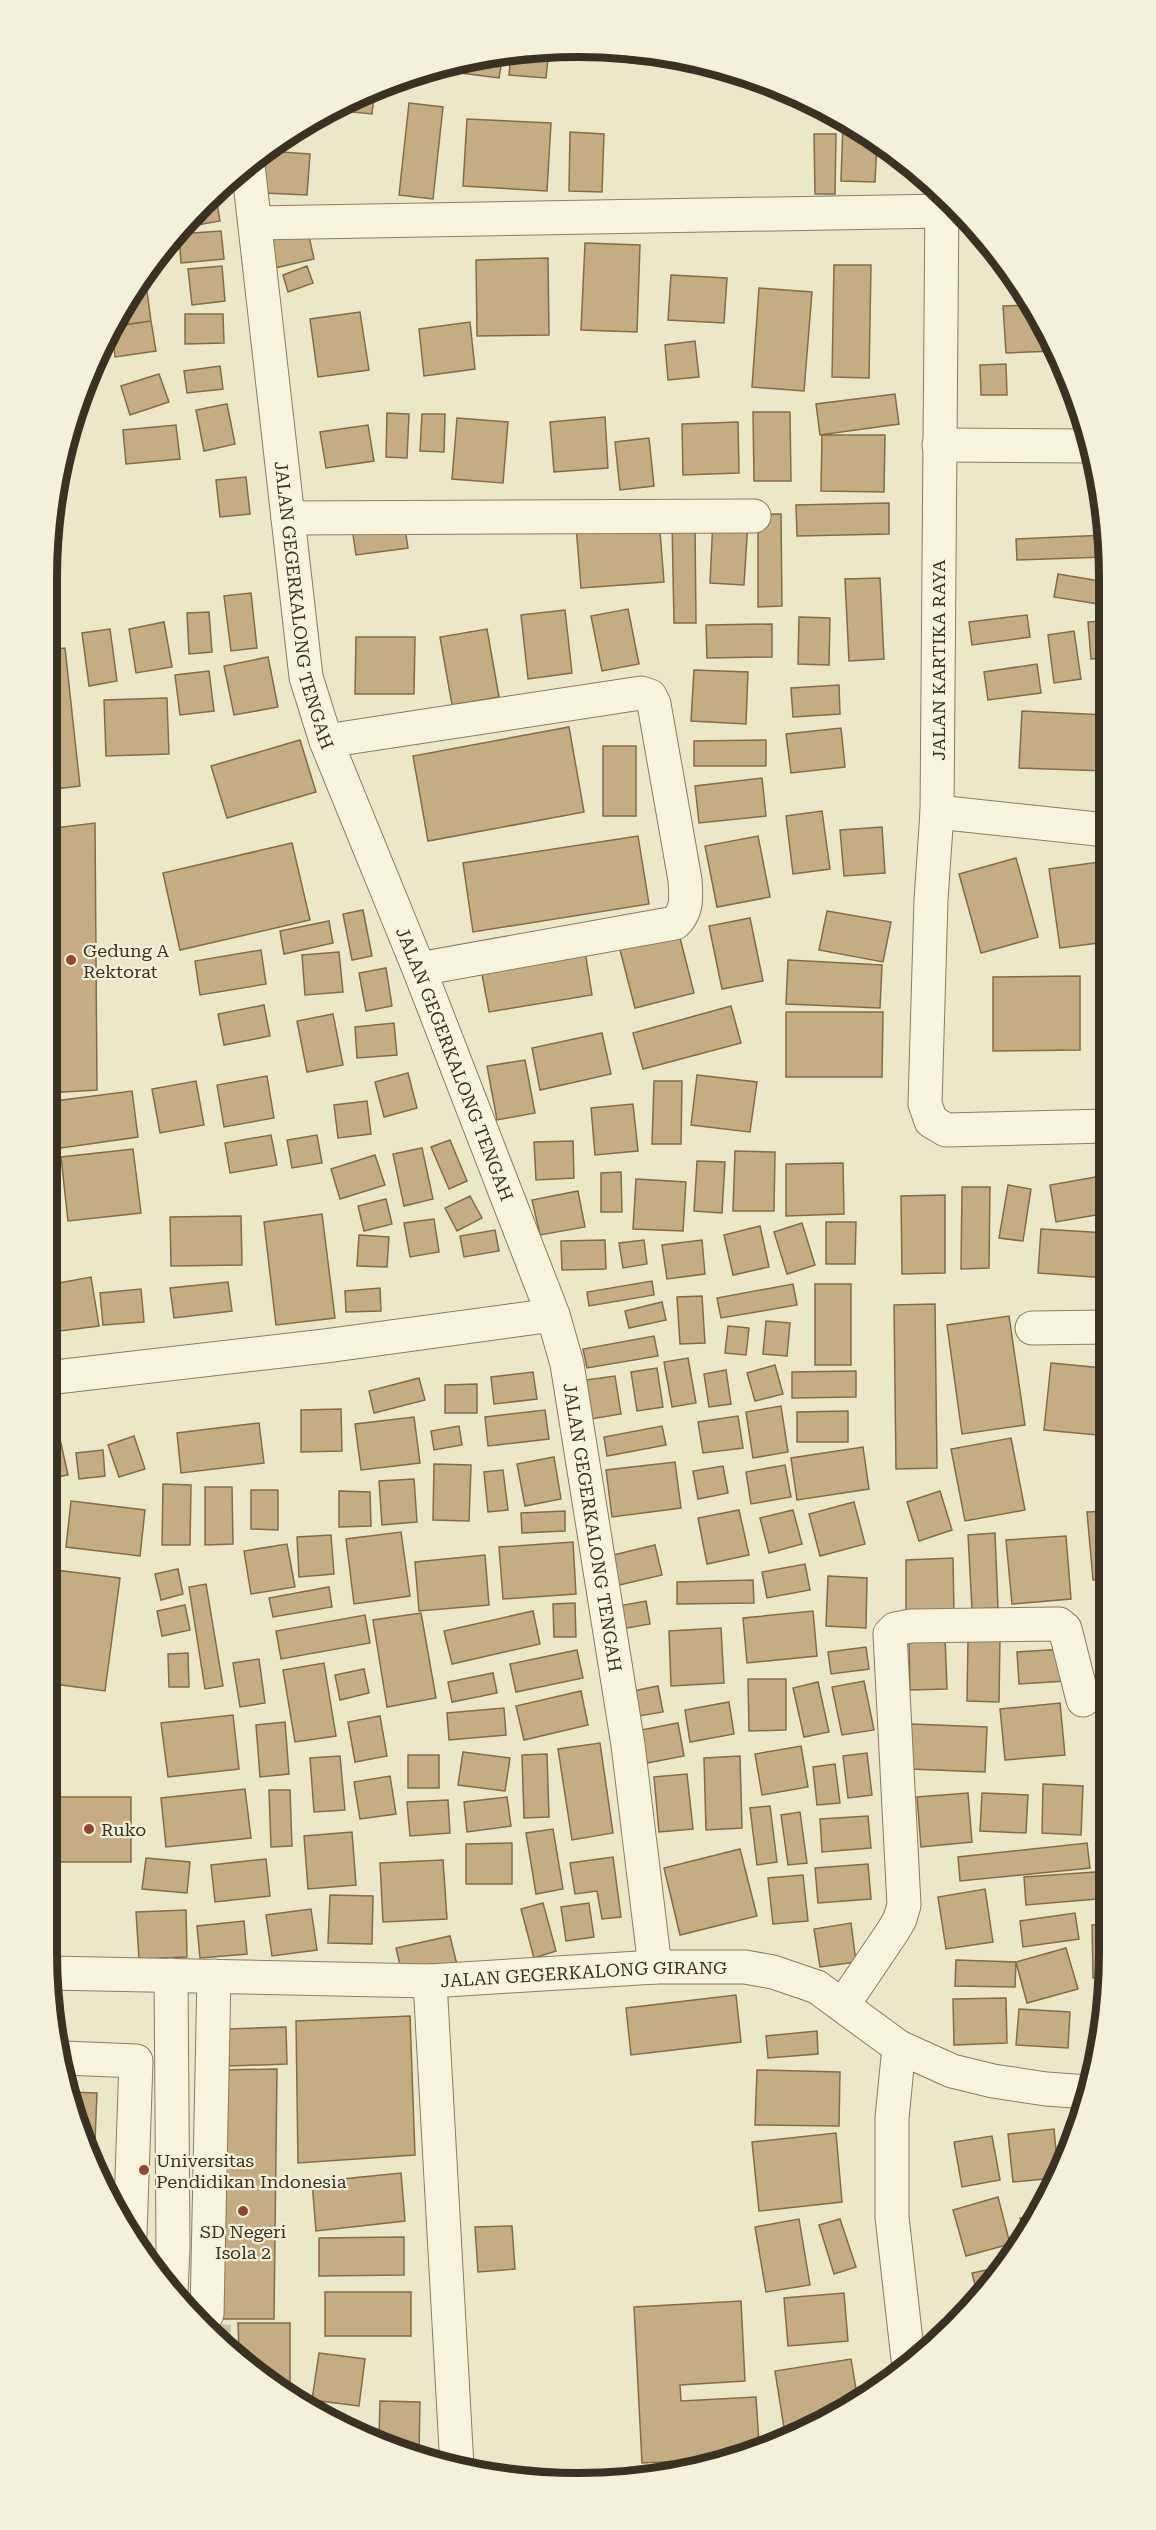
<svg xmlns="http://www.w3.org/2000/svg" width="1156" height="2530" font-family="'Roboto Serif',serif">
<style>
.green{fill:#bcc99e}
.building{fill:#c6ac83;stroke:#846b47;stroke-width:1.5}
.lines{fill:none;stroke-linecap:round;stroke-linejoin:round}
.minor-casing{stroke:#877c60;stroke-width:35}
.minor{stroke:#f7f4dd;stroke-width:33}
.poi-dot{fill:#914634;stroke:#f3f1d9;stroke-width:2}
.labels{text-anchor:middle;dominant-baseline:central;stroke-width:4.5;stroke-linejoin:round;paint-order:stroke}
.street-label{font-size:18px;fill:#393122;stroke:#f3f1d9}
.poi-label{font-size:18px;fill:#393122;stroke:#f3f1d9;text-anchor:start}
.rim{fill:none;stroke:#393122;stroke-width:8}
</style>
<rect width="100%" height="100%" fill="#ebe8ca"/>
<path class="green" d="M204,2323L231,2325L230,2344Z"/>
<path class="building" d="M549,49L546,78L509,75L511,53Z
M503,54L499,78L461,73L463,60Z
M375,87L372,114L332,110L374,87Z
M409,103L443,107L433,199L399,195Z
M467,119L551,123L547,191L463,186Z
M843,122L877,142L875,182L841,181Z
M570,132L604,134L602,192L569,191Z
M814,134H836L835,194H815Z
M266,151L310,154L307,195L264,193Z
M215,192L220,221L181,228L202,202Z
M307,227L314,259L266,270L259,238Z
M221,231L224,259L181,263L179,234Z
M988,242L999,254L1002,259L986,258Z
M585,243L640,245L637,332L581,330Z
M548,258L549,335L477,336L476,260Z
M156,259V277L141,276Z
M834,265H871L869,378L832,377Z
M222,266L225,301L192,305L188,269Z
M307,266L313,283L288,292L283,275Z
M671,275L727,278L724,323L668,320Z
M146,284L151,321L113,326L134,286Z
M759,288L812,292L804,391L752,387Z
M1029,305L1055,351L1006,353L1003,306Z
M360,312L369,370L318,377L310,319Z
M185,314H223L224,343L185,344Z
M151,321L156,351L115,357L112,327Z
M470,322L475,369L424,376L419,329Z
M695,341L699,377L668,380L665,345Z
M1006,364L1007,395H981L980,365Z
M220,366L223,389L187,393L184,371Z
M159,374L169,402L130,415L121,386Z
M895,394L899,424L820,435L816,404Z
M227,404L235,444L204,451L196,410Z
M753,412H790L791,481H754Z
M387,413L409,414L407,458L386,457Z
M422,414H445L444,452L420,451Z
M605,417L608,468L554,472L550,422Z
M457,418L508,422L503,483L452,479Z
M738,422L739,473L683,475L682,424Z
M176,425L180,459L126,464L123,430Z
M368,425L374,461L326,468L320,432Z
M822,435H885L884,492L821,491Z
M649,438L654,486L620,490L615,442Z
M246,477L250,514L220,517L216,480Z
M889,503V534L797,536L796,505Z
M758,514H781L782,606L758,607Z
M659,519L664,582L581,588L576,526Z
M713,519L748,521L744,585L710,583Z
M404,521L408,548L356,555L352,528Z
M672,521H695L696,623H674Z
M1105,535V557L1017,560L1016,539Z
M1058,574L1105,582V605L1054,597Z
M880,578L884,659L849,661L845,579Z
M251,593L257,648L231,651L224,596Z
M628,609L639,664L602,671L591,616Z
M565,610L572,673L528,679L521,615Z
M209,612L212,652L189,654L187,613Z
M1027,615L1030,637L972,645L969,622Z
M799,617L830,618L829,665L798,664Z
M1105,621V658L1091,659L1088,622Z
M164,622L172,667L136,673L129,629Z
M772,624V657L707,658L706,625Z
M110,629L117,681L89,686L82,633Z
M487,629L499,697L452,705L440,637Z
M1074,631L1081,679L1054,683L1048,635Z
M356,637H415L414,694H355Z
M65,648L80,786L47,790V650Z
M268,657L278,707L234,715L224,666Z
M1037,664L1041,693L988,700L984,672Z
M694,670L748,672L746,724L691,721Z
M209,671L214,711L180,715L175,675Z
M839,685L840,714L793,717L791,688Z
M167,698L169,754L106,756L104,700Z
M1022,711L1106,715V771L1019,768Z
M569,727L584,812L428,841L413,756Z
M841,728L845,767L791,773L786,734Z
M300,740L316,792L227,818L211,766Z
M766,740V766H694V741Z
M603,746H636V816H603Z
M762,778L766,816L699,823L695,786Z
M822,811L830,869L793,874L786,816Z
M95,823L97,1090L47,1093V829Z
M882,827L885,873L844,876L840,830Z
M638,836L649,904L473,932L463,863Z
M758,836L770,897L717,907L705,846Z
M292,843L310,920L180,950L163,873Z
M1016,858L1038,937L981,953L959,874Z
M1106,861V942L1060,948L1049,869Z
M363,910L372,956L352,960L343,914Z
M827,911L891,922L883,962L819,950Z
M750,918L763,981L722,989L709,926Z
M329,921L333,943L284,954L280,931Z
M678,930L694,993L635,1008L619,946Z
M261,950L266,984L200,995L195,961Z
M585,951L592,995L489,1012L481,969Z
M339,952L343,992L305,995L302,955Z
M788,960L882,965L880,1008L786,1004Z
M386,968L392,1006L366,1011L359,973Z
M1080,976V1050L993,1051V977Z
M264,1005L270,1036L224,1045L218,1014Z
M731,1006L741,1043L643,1069L633,1033Z
M786,1012H883L882,1077H786Z
M333,1014L343,1065L307,1072L297,1021Z
M394,1023L397,1055L357,1058L355,1027Z
M602,1033L611,1074L540,1090L532,1048Z
M525,1060L535,1113L497,1120L487,1066Z
M408,1073L417,1108L384,1117L375,1082Z
M697,1075L757,1082L750,1132L691,1125Z
M267,1076L274,1118L224,1127L217,1085Z
M196,1081L204,1125L160,1133L152,1089Z
M654,1081H682L681,1144H652Z
M132,1091L138,1137L47,1150V1102Z
M367,1101L371,1134L338,1138L334,1105Z
M633,1104L638,1151L595,1155L591,1108Z
M271,1135L277,1165L230,1173L225,1143Z
M317,1135L322,1163L292,1168L287,1140Z
M450,1140L467,1181L449,1189L431,1147Z
M573,1141L574,1178L536,1180L534,1142Z
M422,1148L433,1199L404,1206L393,1154Z
M133,1149L141,1213L68,1221L61,1157Z
M735,1151L775,1152L774,1211H733Z
M375,1155L385,1185L340,1199L331,1169Z
M697,1161L725,1162L722,1213L694,1211Z
M843,1163L844,1214L786,1216V1164Z
M621,1172L622,1212H601V1173Z
M1107,1175V1213L1056,1222L1050,1185Z
M636,1179L686,1182L683,1231L633,1229Z
M1008,1185L1031,1189L1023,1241L999,1238Z
M962,1187H990L989,1268L961,1269Z
M578,1191L585,1227L540,1235L532,1200Z
M945,1195V1273L902,1274L901,1196Z
M470,1196L482,1218L457,1231L445,1208Z
M386,1199L392,1224L364,1231L358,1206Z
M322,1214L335,1318L276,1325L264,1222Z
M241,1216L242,1265L171,1266L170,1217Z
M434,1219L439,1252L410,1257L404,1223Z
M826,1222H856L855,1264H826Z
M802,1223L815,1265L787,1274L774,1232Z
M760,1226L769,1267L733,1275L724,1235Z
M1041,1229L1107,1233V1278L1038,1273Z
M495,1230L499,1251L464,1257L460,1236Z
M359,1235L389,1237L387,1267L357,1266Z
M605,1240L606,1269L562,1270L561,1241Z
M644,1240L647,1264L623,1268L619,1243Z
M702,1240L705,1274L667,1279L662,1245Z
M91,1277L99,1326L52,1332L47,1285Z
M652,1281L654,1295L589,1306L587,1292Z
M228,1282L232,1311L174,1318L170,1288Z
M793,1284L797,1305L721,1318L717,1298Z
M815,1284H851V1365H815Z
M380,1288L381,1311L346,1312L345,1291Z
M141,1289L144,1322L103,1325L100,1293Z
M702,1296L705,1343L680,1344L677,1297Z
M662,1302L666,1320L629,1328L625,1311Z
M935,1304L937,1468L896,1469L894,1305Z
M1009,1316L1025,1425L962,1434L947,1325Z
M766,1321L790,1323L787,1356L763,1354Z
M728,1326L749,1328L746,1355L725,1353Z
M654,1336L658,1356L587,1368L583,1349Z
M688,1358L696,1403L672,1407L664,1362Z
M1051,1363L1103,1368L1097,1435L1044,1430Z
M775,1365L783,1394L755,1401L747,1373Z
M657,1368L663,1407L637,1411L631,1372Z
M726,1370L731,1404L709,1407L704,1374Z
M856,1371V1397L792,1398V1372Z
M533,1372L537,1399L494,1404L491,1377Z
M615,1376L621,1414L585,1420L579,1381Z
M419,1378L425,1400L374,1413L369,1391Z
M477,1384V1413H445V1385Z
M781,1406L788,1452L753,1458L746,1412Z
M341,1409L342,1451L301,1452V1410Z
M545,1410L549,1439L488,1446L485,1417Z
M848,1411V1442H797V1412Z
M738,1416L743,1448L703,1453L698,1422Z
M414,1417L420,1463L361,1470L355,1424Z
M259,1423L264,1463L181,1473L177,1433Z
M459,1426L462,1445L434,1450L431,1431Z
M662,1426L666,1445L607,1456L604,1437Z
M134,1436L145,1469L119,1477L108,1445Z
M1011,1438L1025,1510L965,1521L951,1449Z
M60,1439L68,1475L47,1479V1441Z
M863,1447L869,1489L797,1500L791,1458Z
M103,1450L105,1476L79,1479L76,1453Z
M554,1457L561,1499L525,1506L517,1464Z
M675,1462L681,1508L612,1517L606,1470Z
M434,1464L471,1465L469,1521L433,1520Z
M785,1465L791,1497L751,1504L746,1472Z
M723,1466L728,1493L698,1499L693,1471Z
M503,1470L508,1510L488,1512L484,1472Z
M414,1479L417,1522L382,1525L379,1481Z
M163,1484L191,1485L190,1545H162Z
M205,1487H232L233,1544L205,1545Z
M251,1490H278V1530L251,1529Z
M339,1491L370,1492L371,1526L339,1527Z
M940,1491L952,1530L919,1541L907,1502Z
M71,1501L145,1510L140,1556L66,1547Z
M854,1502L865,1544L820,1556L809,1514Z
M739,1510L749,1555L707,1564L698,1518Z
M793,1510L802,1544L769,1553L760,1518Z
M565,1511V1531L522,1533L521,1513Z
M1108,1511V1579L1093,1580L1087,1512Z
M401,1532L410,1596L354,1604L346,1539Z
M995,1533L998,1608L972,1609L968,1535Z
M331,1535L334,1574L299,1577L297,1537Z
M1066,1536L1071,1599L1012,1604L1006,1540Z
M573,1542L576,1594L503,1599L499,1547Z
M287,1544L295,1587L251,1594L244,1551Z
M655,1545L662,1575L615,1586L609,1556Z
M485,1555L489,1605L419,1611L415,1562Z
M953,1558L954,1613H906V1560Z
M805,1564L810,1590L767,1598L762,1572Z
M47,1569L120,1578L105,1691L47,1683Z
M178,1569L183,1594L161,1600L155,1574Z
M828,1576L867,1578L866,1628L826,1626Z
M753,1580L754,1603L677,1604V1582Z
M206,1584L223,1686L205,1689L189,1587Z
M329,1587L332,1607L273,1617L269,1598Z
M646,1601L650,1624L622,1629L618,1606Z
M575,1603L576,1637H554L553,1604Z
M185,1605L190,1630L162,1636L157,1611Z
M533,1611L540,1644L452,1664L444,1631Z
M813,1611L817,1656L747,1663L743,1618Z
M421,1613L436,1698L387,1707L373,1620Z
M365,1615L370,1643L281,1659L276,1631Z
M721,1628L724,1683L671,1686L669,1631Z
M945,1636L947,1689L910,1690L909,1637Z
M968,1638L1000,1639L999,1702L967,1701Z
M866,1647L869,1669L831,1674L828,1652Z
M1064,1649L1066,1681L1019,1684L1017,1652Z
M577,1650L583,1678L516,1692L510,1664Z
M188,1653L189,1687H169L168,1654Z
M259,1659L265,1703L240,1707L233,1663Z
M324,1663L336,1736L295,1742L283,1670Z
M364,1669L369,1693L340,1700L335,1675Z
M493,1673L497,1693L452,1702L448,1682Z
M748,1679H786V1730L749,1731Z
M864,1681L874,1730L842,1735L832,1687Z
M818,1682L829,1732L804,1737L793,1688Z
M658,1686L663,1712L633,1717L628,1692Z
M581,1691L588,1725L524,1740L516,1706Z
M729,1702L734,1734L690,1742L685,1710Z
M1060,1703L1065,1755L1005,1760L1000,1709Z
M504,1708L506,1735L449,1740L447,1713Z
M233,1715L239,1769L168,1777L161,1723Z
M380,1716L387,1756L355,1762L348,1722Z
M285,1722L289,1774L260,1777L256,1725Z
M678,1723L684,1756L647,1763L641,1730Z
M911,1724L987,1727L985,1772L910,1769Z
M600,1743L613,1833L572,1840L558,1749Z
M801,1746L808,1787L762,1795L755,1754Z
M463,1752L510,1758L505,1791L458,1785Z
M867,1753L872,1795L848,1798L843,1756Z
M547,1754L549,1817L524,1818L522,1755Z
M408,1755H439V1788H408Z
M340,1756L345,1810L314,1812L310,1758Z
M740,1756L742,1828L706,1830L704,1758Z
M835,1764L840,1803L817,1805L813,1767Z
M687,1774L693,1829L659,1832L654,1777Z
M390,1776L396,1814L360,1819L354,1782Z
M1043,1784L1083,1786L1081,1835L1042,1833Z
M245,1789L251,1838L166,1847L161,1798Z
M269,1790H290L292,1846L271,1847Z
M968,1793L972,1842L921,1847L917,1797Z
M982,1793L1028,1795L1026,1833L980,1831Z
M47,1797H131V1862H47Z
M507,1797L511,1826L467,1832L464,1802Z
M448,1800L450,1833L410,1836L407,1802Z
M770,1806L777,1862L757,1865L750,1808Z
M800,1812L807,1863L788,1865L781,1815Z
M868,1816L871,1848L822,1852L820,1819Z
M553,1829L563,1889L536,1894L526,1833Z
M352,1832L356,1885L308,1889L304,1836Z
M512,1843V1884H466V1844Z
M1087,1843L1090,1868L960,1881L958,1857Z
M740,1849L757,1916L680,1935L664,1868Z
M613,1857L621,1917L602,1919L597,1891L575,1894L570,1863Z
M146,1858L190,1862L187,1893L142,1889Z
M266,1859L270,1896L215,1902L211,1865Z
M443,1860L447,1919L383,1922L380,1863Z
M868,1864L871,1899L818,1903L815,1868Z
M1109,1871V1898L1026,1905L1024,1877Z
M803,1875L808,1921L773,1924L768,1878Z
M985,1889L993,1942L946,1949L938,1897Z
M330,1895L373,1896L372,1944L328,1943Z
M543,1903L556,1951L534,1958L521,1909Z
M589,1903L594,1937L566,1941L561,1907Z
M311,1909L317,1950L272,1956L266,1915Z
M186,1910L187,1957L139,1959L136,1912Z
M1075,1913L1079,1939L1023,1947L1020,1921Z
M244,1921L247,1954L200,1958L197,1926Z
M851,1923L856,1962L820,1967L814,1929Z
M1109,1924L1107,1978H1093L1092,1925Z
M450,1936L457,1965L403,1978L396,1948Z
M1066,1948L1078,1989L1027,2003L1016,1962Z
M956,1960L1016,1962L1015,1987L955,1986Z
M736,1995L741,2042L631,2055L626,2008Z
M1006,1998L1007,2043L954,2045L953,1999Z
M1019,2009L1070,2012L1068,2048L1016,2045Z
M410,2016L415,2155L298,2163L296,2021Z
M286,2027L287,2064L229,2066L227,2029Z
M817,2031L818,2054L768,2058L766,2036Z
M277,2069L274,2319H215L220,2070Z
M757,2070L840,2072L839,2126L755,2125Z
M70,2092L97,2093L94,2165L75,2123Z
M1054,2129L1058,2173L1055,2178L1013,2182L1008,2134Z
M836,2133L842,2202L759,2211L752,2142Z
M992,2136L1000,2180L962,2187L954,2142Z
M401,2173L405,2221L316,2231L312,2182Z
M998,2197L1010,2244L966,2256L953,2210Z
M1031,2216L1023,2230L1020,2218Z
M799,2219L810,2285L766,2292L755,2227Z
M840,2219L856,2267L834,2274L819,2225Z
M512,2226L515,2269L478,2272L475,2227Z
M404,2237V2275L319,2276V2238Z
M1000,2267L979,2301L972,2273Z
M325,2292H411V2336H325Z
M844,2293L848,2341L788,2346L784,2298Z
M741,2301L745,2381L680,2385L681,2401L756,2397L759,2444L720,2459L642,2463L634,2307Z
M238,2323H290V2394L239,2352Z
M319,2353L365,2359L359,2406L312,2400Z
M851,2359L858,2401L843,2412L785,2434L775,2371Z
M380,2401L420,2402L419,2452L379,2437Z"/>
<g class="lines">
<defs>
<g id="minor">
<path id="s1" d="M248,165L306,677L326,741L419,969L553,1315L567,1364L628,1745L655,1967"/>
<path d="M942,197L937,812L931,900L925,1104L931,1121L946,1130L1107,1126"/>
<path d="M255,223L942,211"/>
<path d="M939,445L1088,446"/>
<path d="M288,518L754,516"/>
<path d="M326,741L641,693L650,696L654,704L685,880C686,898 688,910 675,923L419,969"/>
<path d="M937,812L1106,830"/>
<path d="M1032,1328L1108,1327"/>
<path d="M47,1378L325,1346L553,1315"/>
<path id="s2" d="M50,1973L430,1981L655,1967H745L773,1972L817,1987L899,2047L952,2071L993,2081L1046,2089L1088,2092"/>
<path d="M171,1975L173,2247L171,2292"/>
<path d="M430,1981L457,2467"/>
<path d="M843,2005L893,1931L900,1919L904,1905L890,1634L895,1629L911,1626L1059,1624L1065,1629L1083,1700"/>
<path d="M899,2047L892,2118V2217L908,2359"/>
<path d="M64,2058L136,2061L130,2235"/>
<path d="M207,2314L214,1976"/>
</g>
</defs>
<use href="#minor" class="minor-casing"/>
<use href="#minor" class="minor"/>
</g>
<g class="poi-dot">
<circle cx="71" cy="960" r="6"/>
<circle cx="89" cy="1829" r="6"/>
<circle cx="144" cy="2170" r="6"/>
<circle cx="243" cy="2211" r="6"/>
</g>
<g class="labels">
<g class="street-label">
<text stroke="none"><textPath href="#s1" startOffset="444">JALAN GEGERKALONG TENGAH</textPath></text>
<text transform="translate(938 660) rotate(-90)">JALAN KARTIKA RAYA</text>
<text stroke="none"><textPath href="#s1" startOffset="930">JALAN GEGERKALONG TENGAH</textPath></text>
<text stroke="none"><textPath href="#s1" startOffset="1416">JALAN GEGERKALONG TENGAH</textPath></text>
<text stroke="none"><textPath href="#s2" startOffset="534">JALAN GEGERKALONG GIRANG</textPath></text>
</g>
<g class="poi-label">
<text x="83" y="950">Gedung A<tspan x="83" dy="21">Rektorat</tspan></text>
<text x="101" y="1829">Ruko</text>
<text x="156" y="2160">Universitas<tspan x="156" dy="21">Pendidikan Indonesia</tspan></text>
<text x="243" y="2231" text-anchor="middle">SD Negeri<tspan x="243" dy="21">Isola 2</tspan></text>
</g>
</g>
<path d="M0 0H1156V2530H0ZM578 57H578A521 521 0 0 1 1099 578V1952A521 521 0 0 1 578 2473H578A521 521 0 0 1 57 1952V578A521 521 0 0 1 578 57Z" fill="#f3f1d9" fill-rule="evenodd"/>
<path class="rim" d="M578 57H578A521 521 0 0 1 1099 578V1952A521 521 0 0 1 578 2473H578A521 521 0 0 1 57 1952V578A521 521 0 0 1 578 57Z"/>
</svg>
